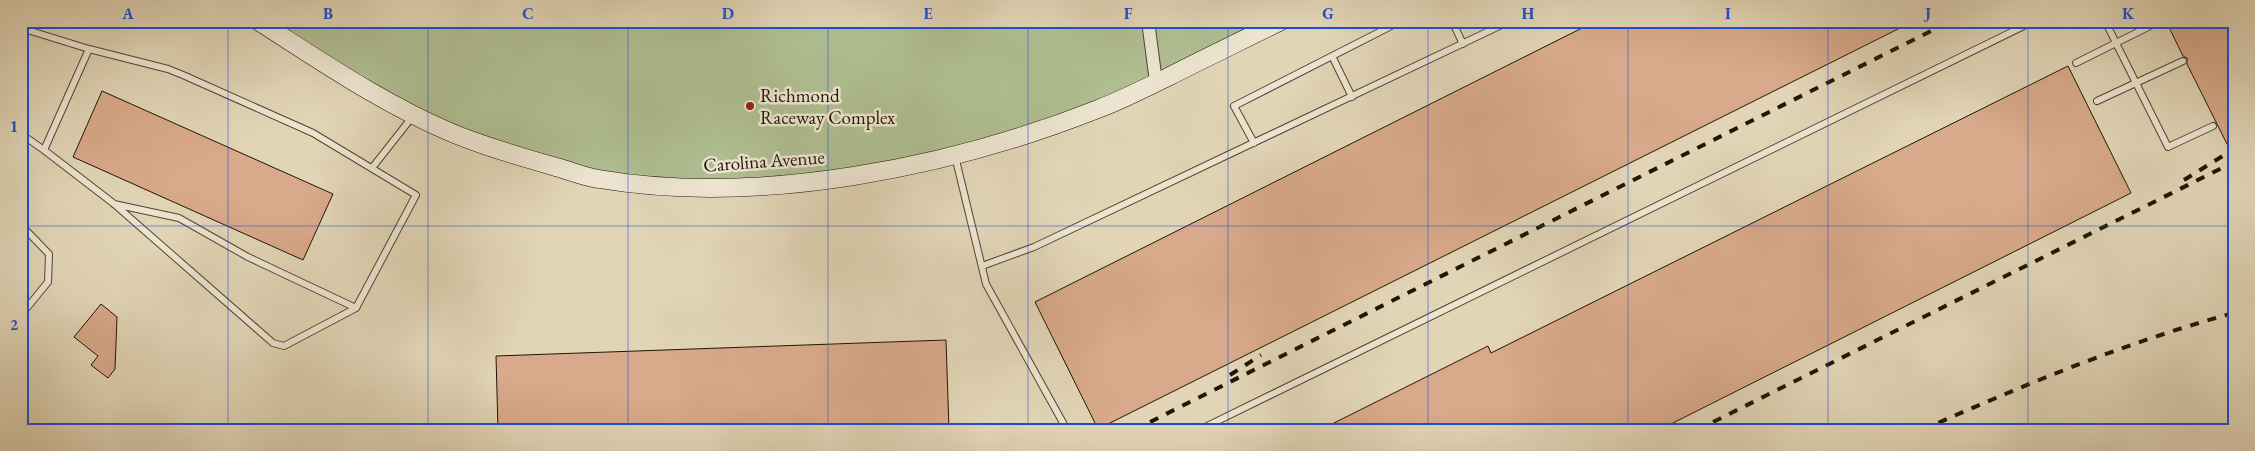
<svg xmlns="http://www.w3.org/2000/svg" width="2255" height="451" font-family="'EB Garamond',serif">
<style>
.green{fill:#afbe91;stroke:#686a4b}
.building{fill:#d8a98a;stroke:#211505}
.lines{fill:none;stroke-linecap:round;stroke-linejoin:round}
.lane-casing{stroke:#514531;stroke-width:8}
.street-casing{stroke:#514531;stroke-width:14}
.secondary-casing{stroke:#211505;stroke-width:19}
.lane{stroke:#ece4d0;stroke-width:6}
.street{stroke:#ece4d0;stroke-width:12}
.secondary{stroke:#ece4d0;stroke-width:18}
.rail{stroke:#211505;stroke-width:4;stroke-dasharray:9 9;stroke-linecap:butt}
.grid{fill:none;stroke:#1d4ed8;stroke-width:1;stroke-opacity:0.55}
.poi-dot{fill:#8f2418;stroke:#ece4d0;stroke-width:2}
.labels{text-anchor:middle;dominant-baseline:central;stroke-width:5;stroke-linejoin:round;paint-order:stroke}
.poi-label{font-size:19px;fill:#211505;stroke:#ece4d0;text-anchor:start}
.street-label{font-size:19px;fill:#211505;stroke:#ece4d0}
.neatline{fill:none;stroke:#1d4ed8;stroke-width:2}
.grid-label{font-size:16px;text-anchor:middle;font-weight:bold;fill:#1d4ed8}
</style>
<rect width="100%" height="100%" fill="#e1d5b6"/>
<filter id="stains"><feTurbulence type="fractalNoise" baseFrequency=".004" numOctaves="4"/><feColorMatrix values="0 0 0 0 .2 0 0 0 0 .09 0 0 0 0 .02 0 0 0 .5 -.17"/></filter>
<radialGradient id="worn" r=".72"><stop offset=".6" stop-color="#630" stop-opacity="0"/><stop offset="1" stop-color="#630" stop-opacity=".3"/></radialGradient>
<path class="green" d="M258,21H1281L1125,98L857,175L639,184L485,146Z"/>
<path class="building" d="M1596,21H1914L1098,429L1035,302Z
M2166,21H2234V158L2187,64V58L2183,56Z
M2068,66L2131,193L1659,430H1320L1488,346L1491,353Z
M102,91L333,194L303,260L73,157Z
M101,304L117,317L115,369L108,378L91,365L98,356L74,337Z
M946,340L949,430H498L496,356Z"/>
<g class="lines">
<defs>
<path id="lane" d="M1452,21L1463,44
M2105,21L2168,147L2213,126
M21,28L89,49L44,150L113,203L273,343L284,346L356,308L416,195L313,133L183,75L168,69L89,49
M1332,56L1352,97
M2076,63L2158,22
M2097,101L2183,61
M21,134L44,150
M1254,143L1234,106L1401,21
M955,156L986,284L1067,430
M372,168L413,116
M114,204L179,218L248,257L356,308
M21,225L49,254L48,282L21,315
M982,266L1034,247L1510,21
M1199,430L2034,21"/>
<path id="street" d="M1148,21L1156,82"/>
<path id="secondary" d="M258,21C321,61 383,104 452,133C486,147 521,157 556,167C571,171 584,177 599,179C758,206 949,168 1098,109C1122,100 1145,88 1168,77C1205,58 1243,40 1281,21"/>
</defs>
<use href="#lane" class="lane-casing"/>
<use href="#street" class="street-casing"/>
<use href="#secondary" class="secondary-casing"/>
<use href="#lane" class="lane"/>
<use href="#street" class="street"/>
<use href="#secondary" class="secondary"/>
<path class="rail" d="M2184,180L2234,149
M1230,375L1261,355
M1134,430L1951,21
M1697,430L2234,162
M1922,430C2024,385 2126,342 2234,313"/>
</g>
<path class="grid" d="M228,21V430M428,21V430M628,21V430M828,21V430M1028,21V430M1228,21V430M1428,21V430M1628,21V430M1828,21V430M2028,21V430M21,226H2234"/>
<circle class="poi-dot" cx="750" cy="106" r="5"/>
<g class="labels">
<g class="poi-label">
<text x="760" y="95">Richmond<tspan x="760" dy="22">Raceway Complex</tspan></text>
</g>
<g class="street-label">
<text transform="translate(764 161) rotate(-4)">Carolina Avenue</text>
</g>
</g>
<rect width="2255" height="451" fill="none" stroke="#e1d5b6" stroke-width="55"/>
<rect x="28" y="28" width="2200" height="396" class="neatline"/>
<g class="grid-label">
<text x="128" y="19">A</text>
<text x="328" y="19">B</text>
<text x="528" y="19">C</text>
<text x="728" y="19">D</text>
<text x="928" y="19">E</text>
<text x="1128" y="19">F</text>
<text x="1328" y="19">G</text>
<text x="1528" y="19">H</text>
<text x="1728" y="19">I</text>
<text x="1928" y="19">J</text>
<text x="2128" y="19">K</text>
<text x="14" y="132">1</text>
<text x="14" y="330">2</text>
</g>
<rect width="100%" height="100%" filter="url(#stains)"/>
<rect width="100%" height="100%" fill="url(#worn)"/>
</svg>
